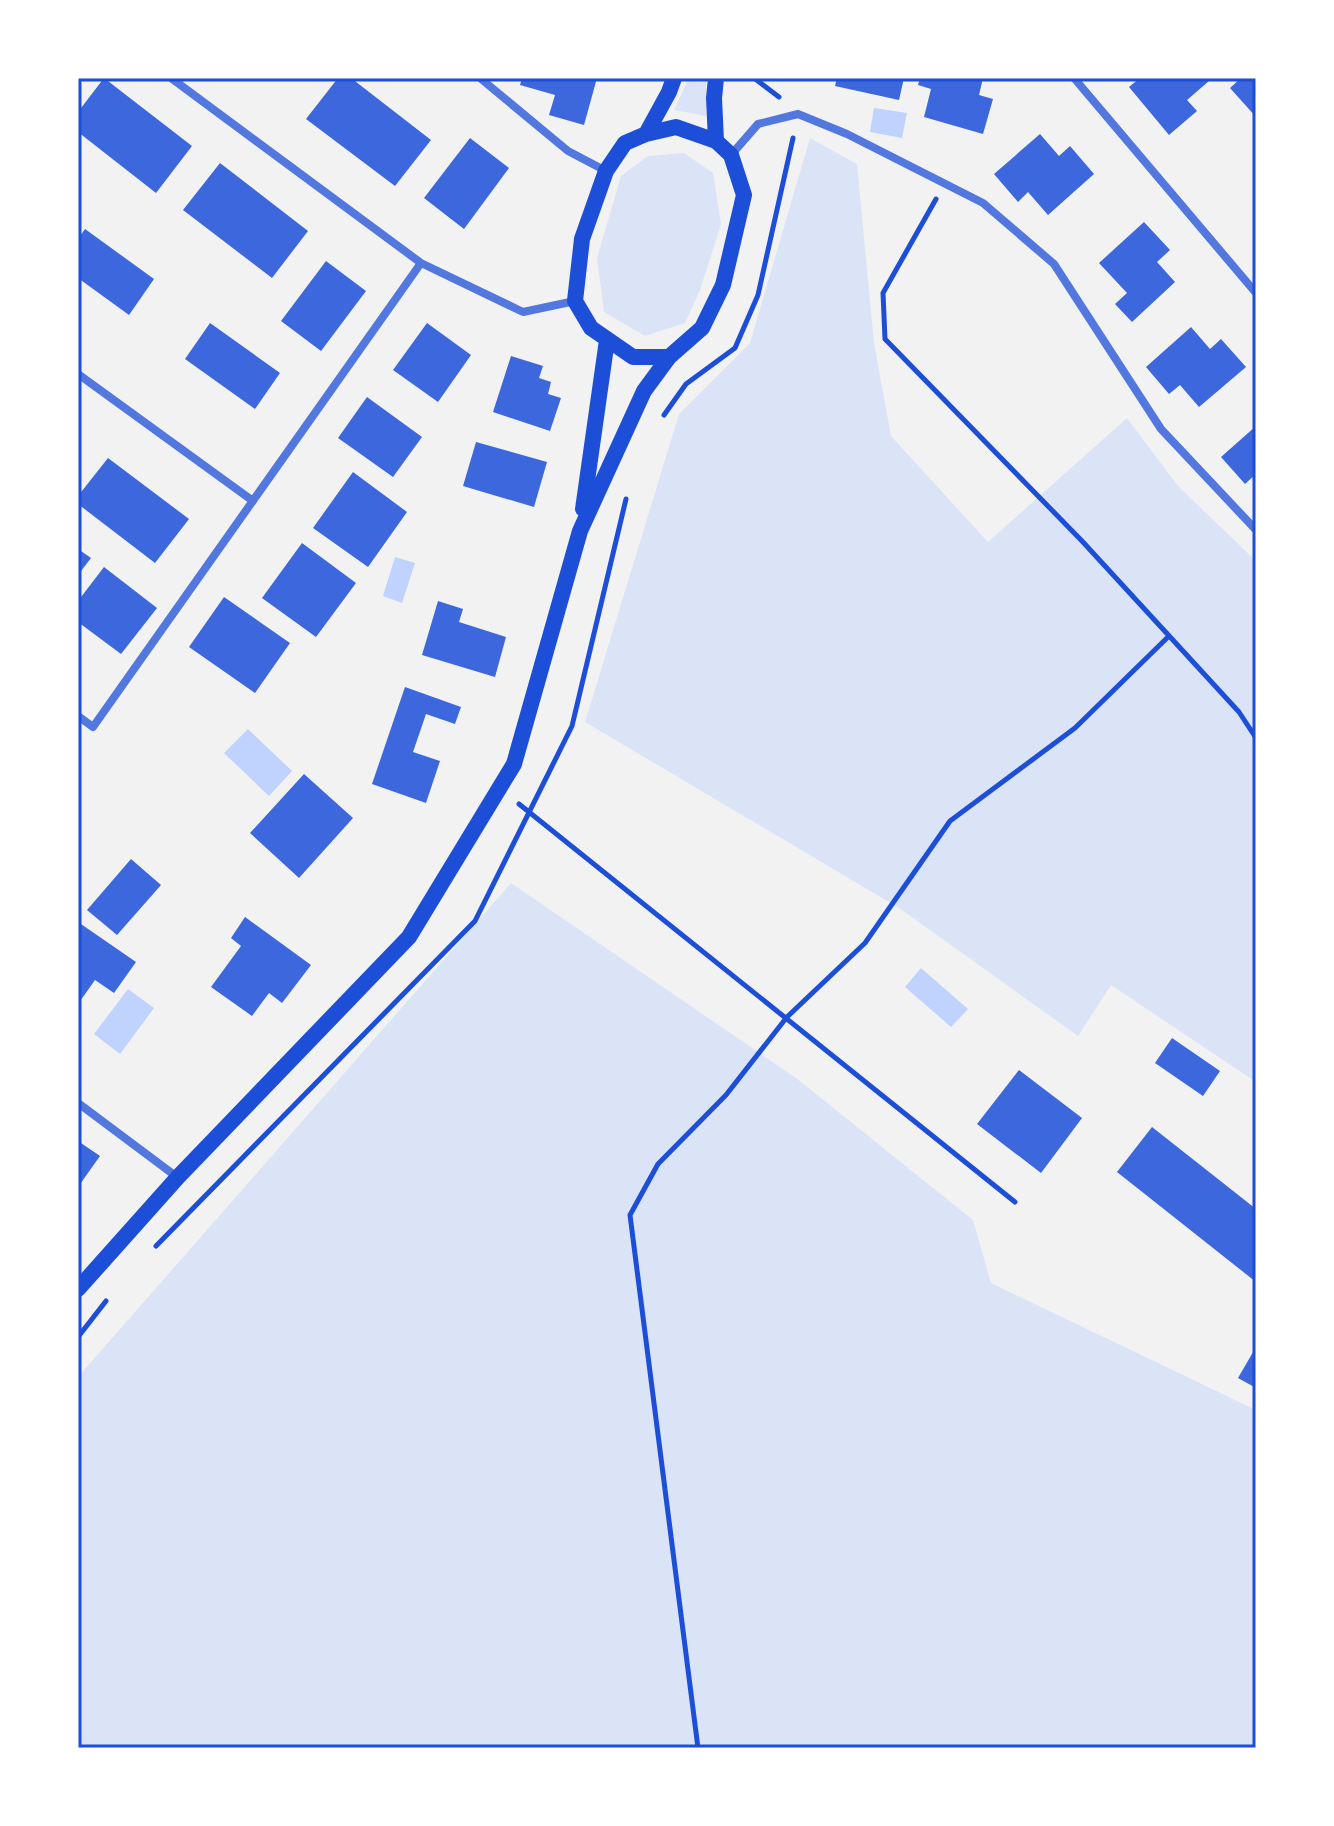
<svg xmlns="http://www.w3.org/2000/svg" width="1334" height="1826" font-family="Jost,sans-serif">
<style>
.green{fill:#dbe4f7}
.water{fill:#bfd3fe}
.building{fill:#3d67dc}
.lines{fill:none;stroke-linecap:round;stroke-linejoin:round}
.path{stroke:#1d4ed8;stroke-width:5}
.minor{stroke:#5277de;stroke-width:8}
.secondary{stroke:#1d4ed8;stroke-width:16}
.neatline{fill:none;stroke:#1d4ed8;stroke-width:3}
</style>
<rect width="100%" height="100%" fill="#f2f2f2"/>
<path class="green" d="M689,78H706V116L674,110Z
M810,138L857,164L874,343L891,436L988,542L1127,418L1178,486L1256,561V1082L1111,985L1078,1036L899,908L585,722L679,414L750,343Z
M684,153L713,173L721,224L700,290L685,323L645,336L604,312L597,258L621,176L648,156Z
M511,883L796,1078L973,1220L991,1283L1256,1410V1748H78V1377Z"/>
<path class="water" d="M874,108L907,113L902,138L870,132Z
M395,557L415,563L402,603L383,596Z
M248,729L292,771L269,796L224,753Z
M921,968L968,1009L951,1027L905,987Z
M128,989L154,1008L120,1054L94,1034Z"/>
<path class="building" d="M104,78L192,146L156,193L78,132V112Z
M338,78H351L431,140L395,186L306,119Z
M522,78H597L584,125L549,115L555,95L520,85Z
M837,78H904L899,100L835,86Z
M920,78H983L979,95L993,99L983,134L924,117L931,89L918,85Z
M1140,78H1206L1209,81L1187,100L1197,111L1169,135L1129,87Z
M1241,78H1256V117L1230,88Z
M1040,134L1059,156L1070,146L1094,174L1048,215L1028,192L1018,202L994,174Z
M470,138L509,168L464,229L424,198Z
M220,163L308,231L272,278L183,210Z
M1144,222L1170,250L1157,262L1175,282L1132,322L1115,304L1127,293L1099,263Z
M85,229L154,279L129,315L78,278V239Z
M326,261L366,291L321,351L281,321Z
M210,323L280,373L255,409L185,359Z
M427,323L471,355L438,402L393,370Z
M1191,327L1210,349L1221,339L1246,367L1199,407L1180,385L1169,394L1146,367Z
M511,356L543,366L539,378L551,382L548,394L561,398L550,431L493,412Z
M367,397L422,437L393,477L338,438Z
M1256,426V474L1245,484L1221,457Z
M476,442L547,462L534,507L463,486Z
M108,458L189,519L155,563L78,504V496Z
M353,472L407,512L368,567L313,528Z
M302,543L356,583L316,637L262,598Z
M78,549L91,558L78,575Z
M104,567L157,608L121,654L78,622V601Z
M224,597L290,643L255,693L189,647Z
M438,601L463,609L459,622L506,637L495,677L422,655Z
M405,687L461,707L455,724L426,714L413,752L440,761L426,803L372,784Z
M304,774L353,818L299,878L250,833Z
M131,859L161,885L117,935L87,910Z
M245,917L311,965L282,1003L269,993L252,1016L211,987L241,946L231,938Z
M78,922L136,962L114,993L95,980L78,1004Z
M1172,1038L1220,1071L1203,1096L1155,1063Z
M1019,1070L1082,1118L1041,1173L977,1124Z
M1152,1127L1256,1209V1282L1117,1172Z
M78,1141L100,1156L78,1187Z
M1256,1347V1388L1238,1378Z"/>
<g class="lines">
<path class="path" d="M754,78L779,97
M936,199L883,293L885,339L1082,541L1239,712L1256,738
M664,415L686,384L735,348L758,295L793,138
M519,804L1015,1202
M156,1246L475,921L572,726L626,499
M78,1337L106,1301
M698,1748L630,1215L658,1164L726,1095L787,1017L865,943L950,821L1075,728L1169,636"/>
<path class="minor" d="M171,78L421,263L523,312L575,301
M480,78L568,151L606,171
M1074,78L1256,293
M731,155L758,124L798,114L847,134L983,203L1054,264L1161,429L1256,530
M78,374L253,501
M78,716L93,727L421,263
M78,1103L177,1177"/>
<path class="secondary" d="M716,78L714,98L716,141
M676,127L716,141L731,155L744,195L723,285L702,328L669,357H633L591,328L575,301L582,239L606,171L625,143L646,134Z
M646,134L669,92L674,78
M583,509L607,340
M78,1289L178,1177L409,937L514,764L580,531L644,391L669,357"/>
</g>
<rect width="1334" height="1826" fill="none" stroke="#ffffff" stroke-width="160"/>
<rect x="80" y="80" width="1174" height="1666" class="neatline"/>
</svg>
